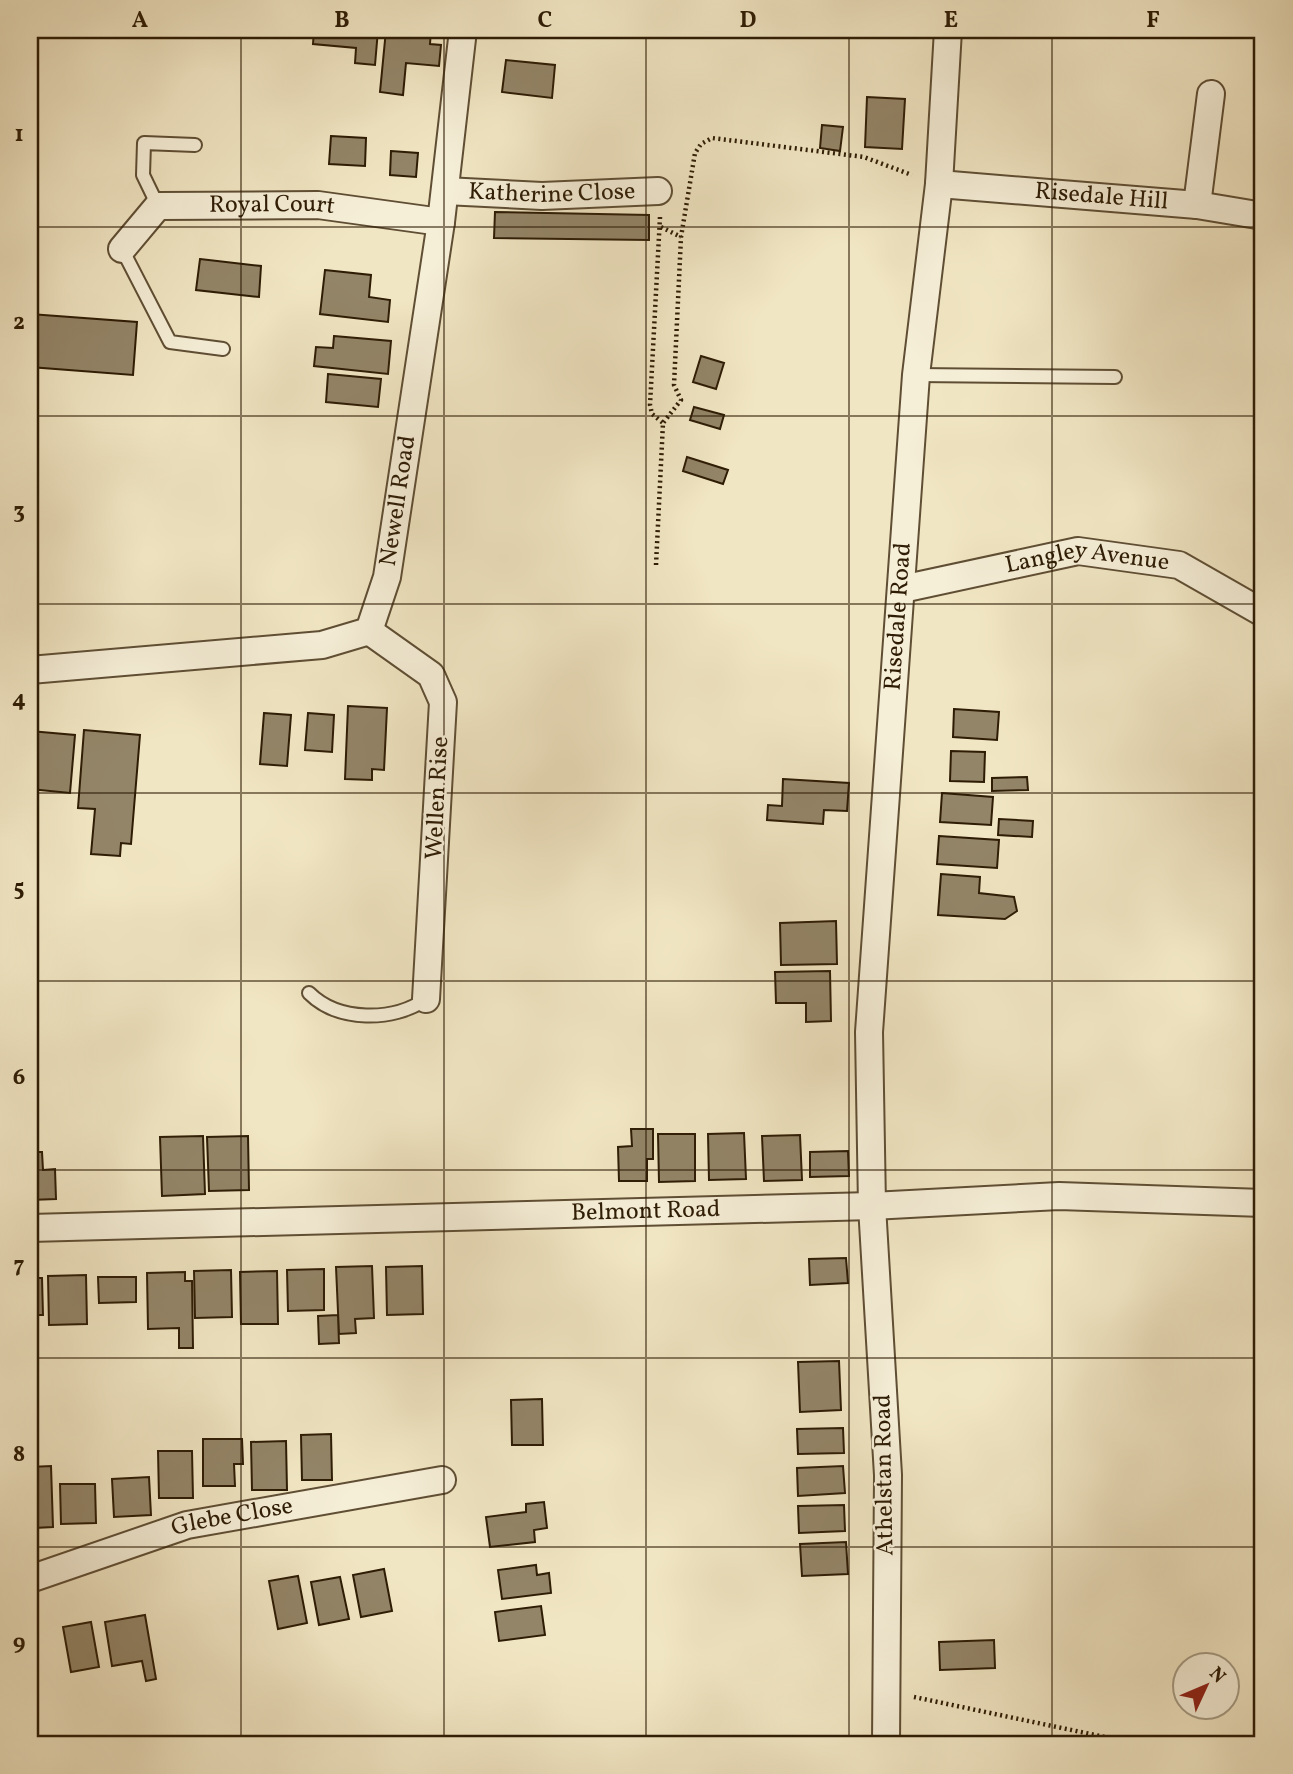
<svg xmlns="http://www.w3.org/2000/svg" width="1293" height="1774" font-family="Vollkorn,serif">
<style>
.building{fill:#938568;stroke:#2e1c05;stroke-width:2}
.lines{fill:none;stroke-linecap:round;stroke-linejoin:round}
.lane-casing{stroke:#5f4e34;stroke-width:16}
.street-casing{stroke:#5f4e34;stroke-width:30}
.path{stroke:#2e1c05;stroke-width:4.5;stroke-dasharray:2 3.5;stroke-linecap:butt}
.lane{stroke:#f6efd8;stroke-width:12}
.street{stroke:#f6efd8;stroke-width:26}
.grid{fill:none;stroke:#2e1c05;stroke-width:2;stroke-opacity:0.55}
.labels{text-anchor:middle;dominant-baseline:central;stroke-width:5;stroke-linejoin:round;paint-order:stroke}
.street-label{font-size:24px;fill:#2e1c05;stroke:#f6efd8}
.neatline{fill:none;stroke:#2e1c05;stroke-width:2.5}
.grid-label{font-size:23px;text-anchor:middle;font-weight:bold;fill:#2e1c05}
</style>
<rect width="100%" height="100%" fill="#f1e6c3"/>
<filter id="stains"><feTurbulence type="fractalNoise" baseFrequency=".00286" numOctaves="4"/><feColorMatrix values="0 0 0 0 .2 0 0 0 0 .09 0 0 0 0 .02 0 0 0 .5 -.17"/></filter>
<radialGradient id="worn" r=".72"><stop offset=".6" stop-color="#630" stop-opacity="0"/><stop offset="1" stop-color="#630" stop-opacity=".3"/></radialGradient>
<path class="building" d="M314,30H378L375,65L355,63L356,48L313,44Z
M386,30H431L430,44L441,45L439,66L406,63L403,95L380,92Z
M506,60L555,65L552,98L502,92Z
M867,97L905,99L902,149L865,147Z
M822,125L843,127L840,151L820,148Z
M331,136L366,138L365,166L329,164Z
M391,151L418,153L416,177L390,175Z
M495,212L649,215V240L494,238Z
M200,259L261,266L259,297L196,290Z
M325,270L371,275L369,297L390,300L388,322L320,314Z
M30,314L137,322L133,375L30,367Z
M334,336L391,341L388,374L314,366L316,347L333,348Z
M701,356L724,363L716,389L693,382Z
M328,374L381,379L378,407L326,402Z
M694,407L724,415L720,429L690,420Z
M687,457L728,470L723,484L683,471Z
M348,706L387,708L384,770L372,769V780L345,779Z
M954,709L999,712L997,740L953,737Z
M264,713L291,715L287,766L260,764Z
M308,713L334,715L332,752L305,750Z
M84,730L140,735L131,844L121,843L120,856L91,854L95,809L78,808Z
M30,731L75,735L70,793L30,789Z
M951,751L985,752L984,782L950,781Z
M1027,777L1028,790L992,791V778Z
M783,779L849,783L847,811L824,810L823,824L767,820L768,805L782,806Z
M942,793L993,797L991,825L940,822Z
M999,819L1033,821L1032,837L998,835Z
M939,836L999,840L997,868L937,864Z
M941,874L980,877L979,893L1014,897L1017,911L1005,919L938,915Z
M836,921L837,964L781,965L780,923Z
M830,971L831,1021L806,1022V1003H776L775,972Z
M631,1129H653V1159H647V1181H619L618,1147L632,1146Z
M744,1133L746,1179L709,1180L708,1134Z
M658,1134H695V1181L659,1182Z
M800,1135L802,1180L764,1181L762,1136Z
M203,1136L205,1194L162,1196L160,1137Z
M248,1136L249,1190L209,1191L207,1137Z
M848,1151L849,1176L810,1177V1152Z
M30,1152H42L43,1170L55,1169L56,1199L30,1200Z
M846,1258L848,1283L810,1285L809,1259Z
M372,1266L374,1318L355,1319L356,1333L339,1334L336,1267Z
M422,1266L423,1314L387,1315L386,1267Z
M324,1269V1310L288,1311L287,1270Z
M231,1270L232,1317L195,1318L194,1271Z
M277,1271L278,1324H241L240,1272Z
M185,1272V1281H192L193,1348H179V1328L148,1329L147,1273Z
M86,1275L87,1324L49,1325L48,1276Z
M98,1277H136V1302L99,1303Z
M30,1278H42L43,1315H30Z
M338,1315L339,1343L319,1344L318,1316Z
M839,1361L841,1410L800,1412L798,1362Z
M542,1399L543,1445H512L511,1400Z
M843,1428L844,1453L798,1454L797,1429Z
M331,1434L332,1480H302L301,1435Z
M203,1439H242L243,1464H234L235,1486H203Z
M286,1441L287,1490H252L251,1442Z
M158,1451H192L193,1498H159Z
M51,1466L53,1527L34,1528V1542L30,1543V1467Z
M843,1466L845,1493L798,1496L797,1468Z
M149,1477L151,1515L114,1517L112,1479Z
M60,1484H95L96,1523L61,1524Z
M544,1502L547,1528L534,1530L535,1542L490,1547L486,1517L526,1512V1504Z
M844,1505L845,1531L799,1533L798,1506Z
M846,1542L848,1574L802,1576L800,1544Z
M536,1565L537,1575L549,1573L551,1593L502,1599L498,1570Z
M384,1569L392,1611L361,1617L353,1575Z
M298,1576L307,1623L278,1629L269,1581Z
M340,1577L349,1619L319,1625L311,1582Z
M541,1606L545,1635L499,1641L495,1612Z
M145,1615L156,1679L146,1681L142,1661L112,1666L105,1622Z
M91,1622L99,1667L71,1672L63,1627Z
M994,1640L995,1668L940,1670L939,1642Z"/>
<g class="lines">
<defs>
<path id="lane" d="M158,206L143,175L144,143L195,145
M122,249L170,342L223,349
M916,375L1115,377
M309,993C338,1022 393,1022 426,999"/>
<g id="street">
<path id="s1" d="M939,184L1197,205L1263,216"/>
<path id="s2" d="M445,191L542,196L658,191"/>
<path d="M1197,205L1211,94"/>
<path id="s3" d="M122,249L158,206L318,205L441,222"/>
<path id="s4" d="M902,589L1078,551L1179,565L1263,613"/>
<path d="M369,631L431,675L443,702L426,999"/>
<path id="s5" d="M30,670L322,645L369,631L387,577L441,222L463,30"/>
<path id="s6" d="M30,1228L872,1206L1059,1196L1263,1203"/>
<path id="s7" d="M30,1579L187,1525L442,1480"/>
<path id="s8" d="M886,1744L888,1475L872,1206L869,1032L916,375L939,184L948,30"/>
</g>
</defs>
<use href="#lane" class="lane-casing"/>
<use href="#street" class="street-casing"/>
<path class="path" d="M660,217L650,405L652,414L663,423
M661,227L681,237
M656,565L663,423L681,400L674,385L681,237L695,153L701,144L712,138L864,157L912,175
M914,1697L1138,1744"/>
<use href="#lane" class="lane"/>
<use href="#street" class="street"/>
</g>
<path class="grid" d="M241,30V1744M444,30V1744M646,30V1744M849,30V1744M1052,30V1744M30,227H1263M30,416H1263M30,604H1263M30,793H1263M30,981H1263M30,1170H1263M30,1358H1263M30,1547H1263"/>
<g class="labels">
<g class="street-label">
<text stroke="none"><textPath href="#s2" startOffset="107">Katherine Close</textPath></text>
<text stroke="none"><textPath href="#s1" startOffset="163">Risedale Hill</textPath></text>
<text stroke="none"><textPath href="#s3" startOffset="170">Royal Court</textPath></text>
<text stroke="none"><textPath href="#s5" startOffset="476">Newell Road</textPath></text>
<text stroke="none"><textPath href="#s4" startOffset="189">Langley Avenue</textPath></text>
<text stroke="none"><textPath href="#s8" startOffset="1129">Risedale Road</textPath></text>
<text transform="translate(438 798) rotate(-87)">Wellen Rise</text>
<text stroke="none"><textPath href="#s6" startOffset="616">Belmont Road</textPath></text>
<text transform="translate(885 1475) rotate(-91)">Athelstan Road</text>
<text stroke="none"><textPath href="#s7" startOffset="212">Glebe Close</textPath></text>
</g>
</g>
<rect width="1293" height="1774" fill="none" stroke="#f1e6c3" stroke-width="77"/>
<g transform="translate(1206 1686) rotate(46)"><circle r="33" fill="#f6efd8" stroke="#a69b84" stroke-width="2"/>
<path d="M0-5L12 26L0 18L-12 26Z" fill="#8f2418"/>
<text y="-10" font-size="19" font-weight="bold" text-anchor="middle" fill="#2e1c05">N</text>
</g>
<rect x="38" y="38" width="1216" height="1698" class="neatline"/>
<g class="grid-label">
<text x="140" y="27">A</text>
<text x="342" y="27">B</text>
<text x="545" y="27">C</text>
<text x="748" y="27">D</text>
<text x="951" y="27">E</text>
<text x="1153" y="27">F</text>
<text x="19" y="141">1</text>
<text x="19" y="329">2</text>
<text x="19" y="518">3</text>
<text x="19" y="706">4</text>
<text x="19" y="895">5</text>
<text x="19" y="1084">6</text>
<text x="19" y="1272">7</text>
<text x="19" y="1461">8</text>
<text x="19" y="1649">9</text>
</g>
<rect width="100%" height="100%" filter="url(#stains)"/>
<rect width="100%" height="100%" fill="url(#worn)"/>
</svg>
